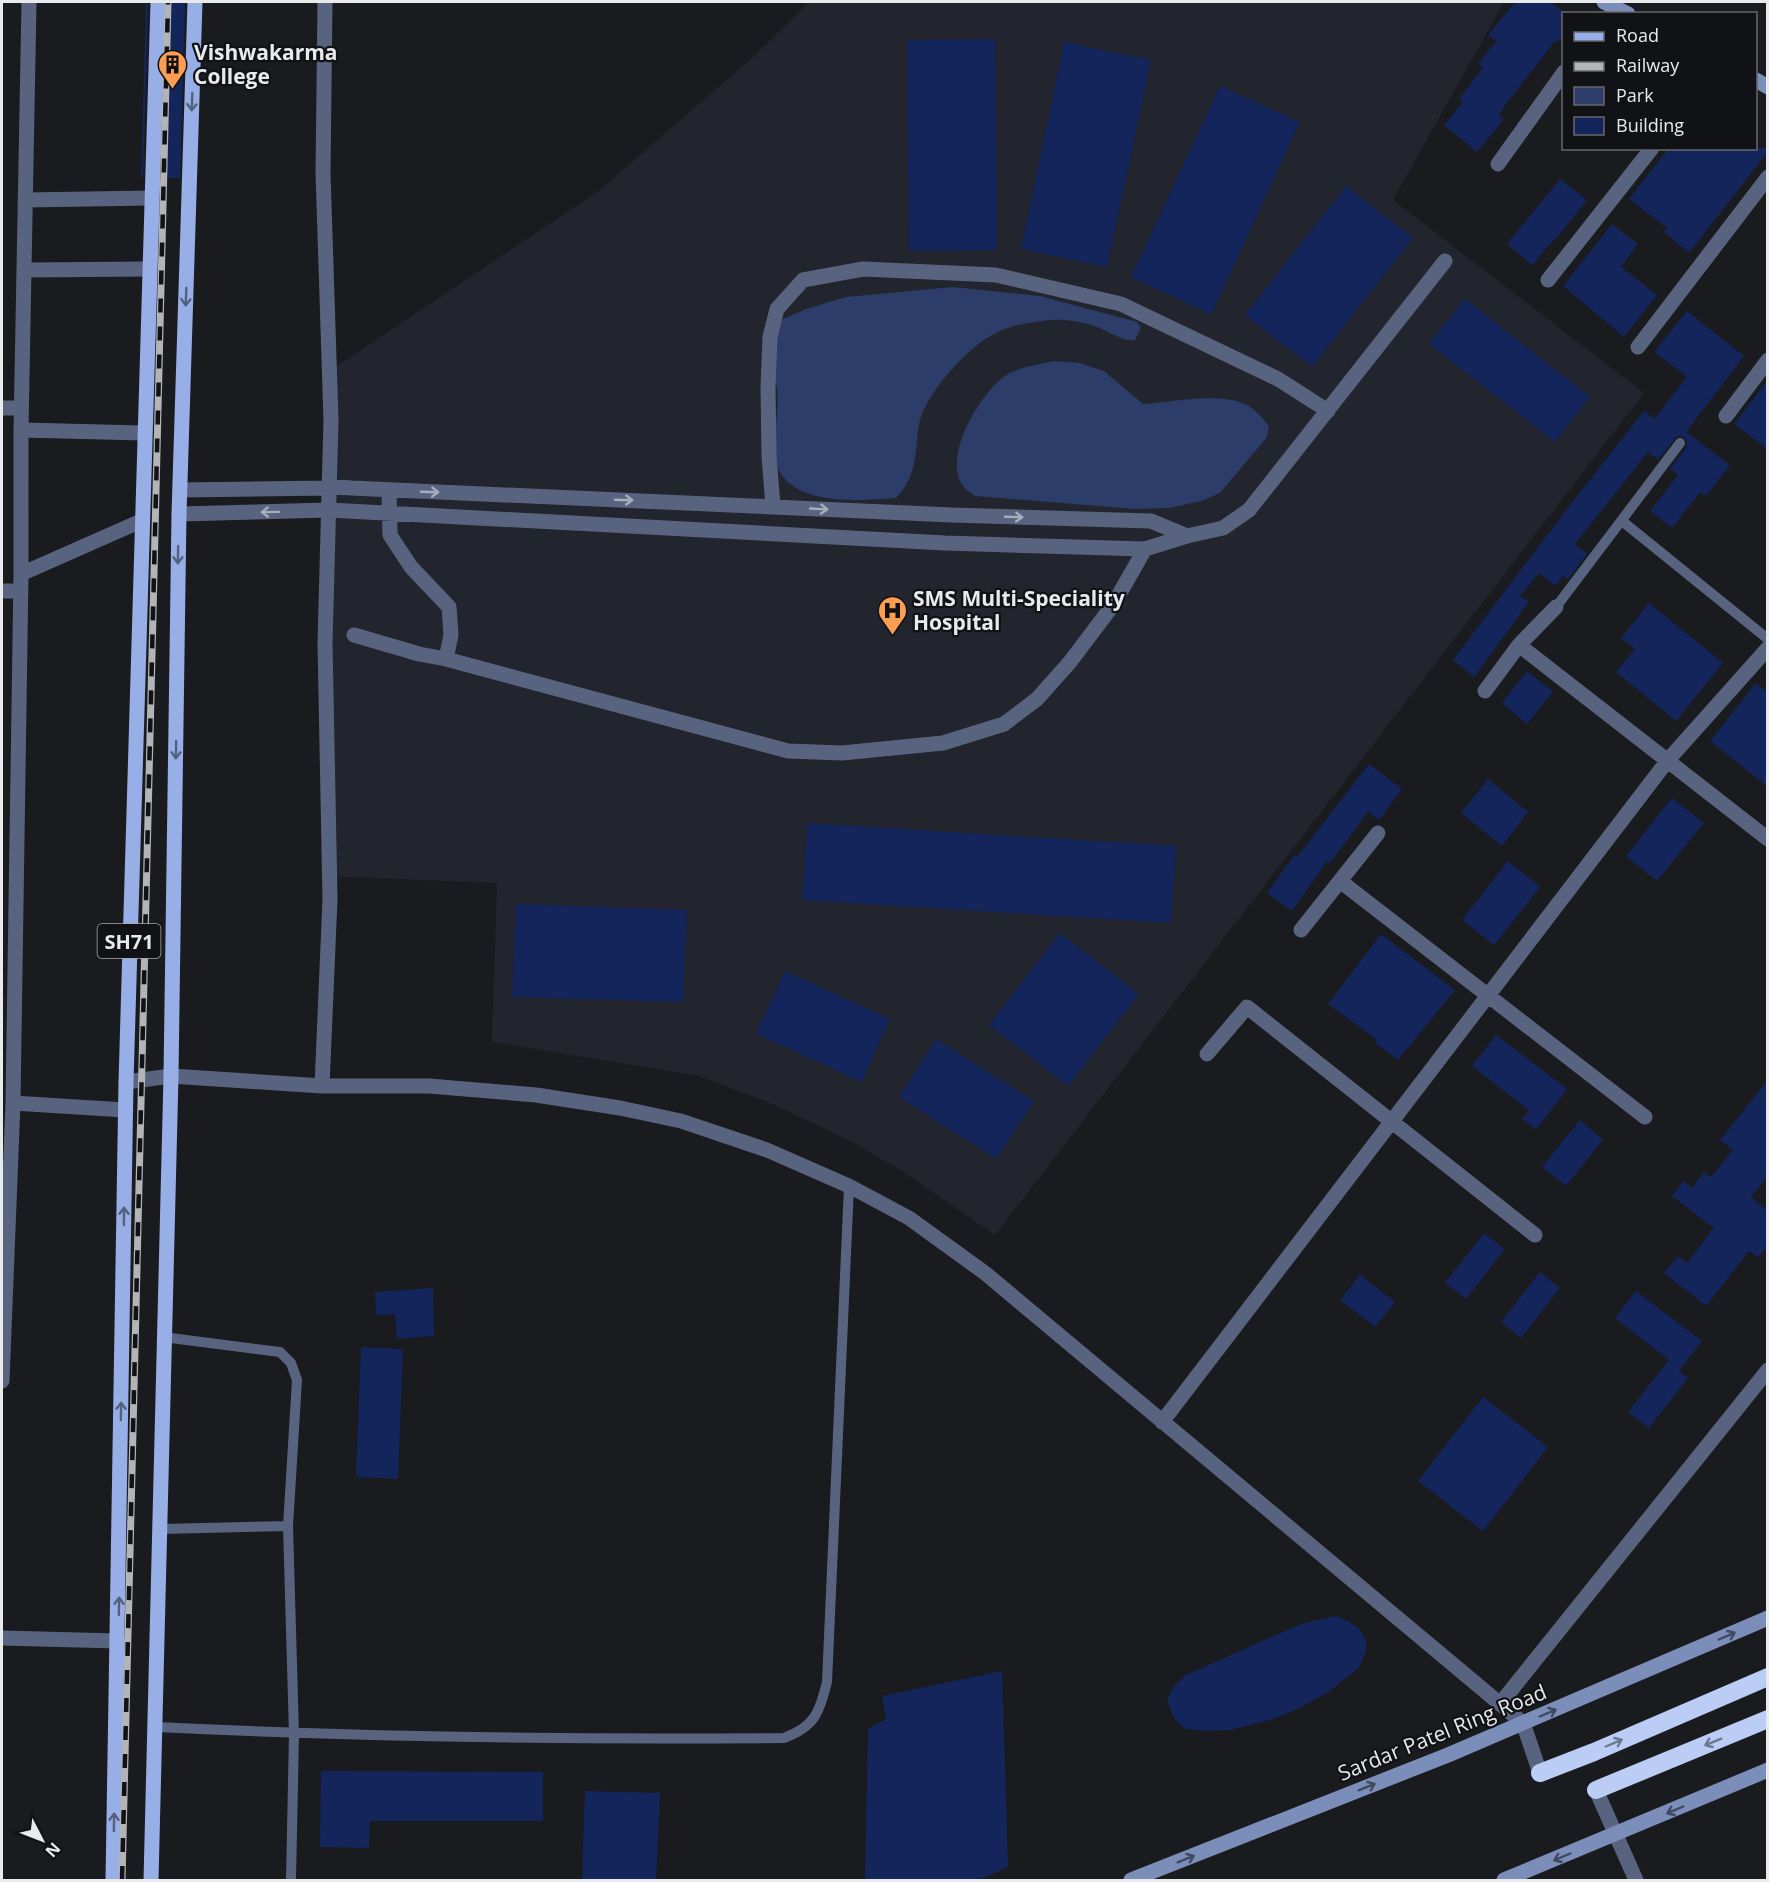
<svg xmlns="http://www.w3.org/2000/svg" width="1769" height="1882" font-family="'Open Sans',sans-serif">
<style>
.built{fill:#22252e}
.green{fill:#2c3d6a}
.building{fill:#14255c}
.lines{fill:none;stroke-linecap:round;stroke-linejoin:round}
.lane{stroke:#58647f;stroke-width:10}
.street{stroke:#58647f;stroke-width:15}
.secondary{stroke:#7b8db9;stroke-width:15}
.primary{stroke:#97aee6;stroke-width:15}
.highway{stroke:#bbccf5;stroke-width:18}
.rail-casing{stroke:#b2b4b6;stroke-width:7}
.rail{stroke:#101215;stroke-width:4.5;stroke-dasharray:14;stroke-linecap:butt}
.oneway{stroke:#54607e}
.oneway2{stroke:#a7aebb}
.oneway3{stroke:#40495f}
.oneway4{stroke:#6e7890}
.labels{text-anchor:middle;dominant-baseline:central;stroke-width:4.5;stroke-linejoin:round;paint-order:stroke}
.shield{fill:#101215;stroke:#a7a9ac;stroke-width:1.5}
.shield-label{font-size:20px;font-weight:bold;fill:#e8eaec}
.poi-label{font-size:21px;font-weight:bold;fill:#e8eaec;stroke:#101215;text-anchor:start}
.street-label{font-size:21px;fill:#e8eaec;stroke:#101215}
</style>
<rect width="100%" height="100%" fill="#191b1f"/>
<path class="built" d="M809,2H1504L1393,200L1644,393L995,1235L902,1171L850,1141L775,1105L699,1076L492,1042L497,883L321,876L331,370L597,192L753,57Z"/>
<path class="green" d="M953,287L1040,296L1137,322L1141,328L1135,340C1121,342 1106,329 1092,325C1081,322 1064,319 1051,320C1033,322 1015,324 998,332C970,344 928,391 920,420C915,441 918,464 907,483C905,488 900,493 896,498C857,501 775,508 774,449C774,429 780,408 777,388C775,378 769,367 766,357L781,320L806,309L846,297Z
M1054,361L1079,363L1104,371L1143,404C1173,402 1217,392 1245,404C1255,409 1262,417 1269,426L1267,437L1220,493L1201,501L1169,508L1135,509L975,496C972,493 967,491 964,487C941,460 978,397 1002,378C1017,367 1037,365 1054,361Z"/>
<path class="building" d="M146,2H148L143,177H141Z
M168,2H185L180,178H163Z
M1515,2H1550L1563,11V35L1558,42L1555,41L1506,104L1499,115L1504,119L1477,152L1444,125L1463,102L1459,99L1483,68L1478,64L1496,41L1488,35Z
M995,39L997,250L909,251L907,40Z
M1064,42L1151,60L1107,267L1021,249Z
M1220,86L1300,122L1210,317V314L1131,277Z
M1669,148H1767V153L1689,253L1664,232L1667,228L1629,199Z
M1560,179L1587,200L1556,239L1555,238L1532,265L1507,244Z
M1346,186L1413,238L1312,367L1245,315Z
M1612,224L1638,244L1621,267L1657,295L1624,337L1563,286Z
M1465,299L1590,397L1555,442L1429,344Z
M1687,311L1744,356L1686,432L1730,465L1706,496L1700,492L1672,528L1650,511L1678,475L1670,469L1686,448L1687,441L1684,437L1677,436L1658,460L1648,452L1575,544L1587,554L1568,579L1563,576L1555,586L1539,573L1520,596L1529,602L1474,677L1453,660L1563,514L1644,411L1654,419L1687,377L1654,352Z
M1767,381V449L1734,424Z
M1649,603L1723,663L1676,721L1616,672L1635,649L1621,638Z
M1527,671L1553,692L1527,724L1502,703Z
M1756,683L1767,692V786L1710,741Z
M1369,764L1402,789L1379,820L1368,812L1330,863L1327,861L1292,911L1267,893L1294,855L1297,857Z
M1488,779L1528,812L1502,846L1461,813Z
M1672,798L1704,823L1657,881L1626,856Z
M807,823L1176,846L1171,923L802,900Z
M1508,861L1540,887L1494,945L1462,920Z
M516,904L687,910L683,1002L512,997Z
M1060,933L1139,994L1068,1086L989,1025Z
M1381,934L1455,990L1398,1060L1375,1043L1377,1040L1328,1004Z
M785,971L890,1019L862,1082L756,1034Z
M1496,1035L1567,1089L1536,1130L1522,1119L1529,1110L1472,1066Z
M936,1039L1034,1101L996,1159L899,1097Z
M1767,1081V1177L1751,1197L1767,1210V1246L1758,1258L1749,1251L1706,1306L1664,1273L1678,1256L1687,1263L1714,1228L1672,1196L1683,1181L1692,1188L1704,1172L1711,1177L1733,1150L1720,1140Z
M1580,1120L1603,1140L1566,1186L1542,1167Z
M1484,1233L1505,1249L1466,1299L1445,1283Z
M1540,1272L1560,1288L1521,1338L1501,1322Z
M1360,1275L1395,1302L1375,1327L1340,1300Z
M433,1288L434,1336L397,1339L395,1314L376,1315L375,1292Z
M1636,1291L1702,1341L1679,1371L1688,1378L1649,1428L1628,1412L1669,1360L1615,1318Z
M361,1347L403,1349L398,1479L356,1477Z
M1483,1397L1548,1447L1483,1531L1418,1481Z
M1336,1616L1350,1622L1360,1630L1366,1641V1651L1359,1668L1327,1693L1293,1711L1270,1720L1231,1730L1207,1731L1185,1729L1175,1720L1167,1700L1174,1686L1186,1675L1287,1630L1304,1623Z
M1002,1671L1008,1867L976,1881H865L868,1729L886,1719L882,1696Z
M321,1771L543,1772V1821H370L369,1848L320,1847Z
M585,1791L660,1793L656,1881H582Z"/>
<g class="lines">
<path class="lane" d="M1622,521L1768,639
M1556,607L1680,443
M163,1337L280,1352L291,1363L297,1380L288,1526L294,1734L291,1880
M160,1529L288,1526
M156,1727C365,1737 575,1740 784,1738C816,1726 819,1712 827,1682L849,1186"/>
<path class="street" d="M1498,164L1564,72
M25,200L151,198
M24,270L149,269
M1548,280L1652,148
M1638,347L1768,177
M2,408H21
M1726,416L1768,360
M21,430L143,433
M180,490L329,488
M773,506L769,456L768,387L770,337L777,309L803,280L863,269L996,275L1121,304L1278,379L1328,411
M179,514L329,510L945,543L1145,549L1187,536L1151,521L952,515L351,488L329,486
M1187,536L1223,528L1249,510L1445,261
M21,574L141,521
M2,591H21
M354,635L419,654L446,659L451,635L449,607L411,567L390,535L389,490
M1519,645L1768,839
M446,659L788,751L842,753L943,743L1004,724L1037,699L1070,662L1113,605L1145,549
M1485,691L1519,645L1556,607
M1340,881L1645,1117
M1301,930L1378,833
M1207,1054L1247,1007L1535,1235
M126,1082L171,1076L322,1086H429L536,1095L620,1108L681,1121L767,1150L849,1186L909,1218L985,1273L1523,1723L1540,1773
M322,1086L330,899L325,643L331,420L323,173L325,2
M13,1103L125,1110
M2,1381L13,1103L21,574V430L29,2
M1162,1422L1668,760L1768,648
M2,1638L118,1641
M1500,1704L1768,1370
M1596,1790L1636,1880"/>
<path class="secondary" d="M1604,2L1628,14
M1756,80L1768,87
M1131,1880L1448,1755L1768,1618
M1504,1880L1768,1770"/>
<path class="primary" d="M113,1880L126,1082L158,2
M151,1880L171,1076L179,514L195,2"/>
<path class="highway" d="M1540,1773L1594,1752L1768,1677
M1596,1790L1768,1719"/>
<defs>
<path id="rail" d="M122,1880L168,2"/>
</defs>
<use href="#rail" class="rail-casing"/>
<use href="#rail" class="rail"/>
</g>
<defs><path id="oneway-shaft" d="M-6 0H5M1.5-3L5.5 0L1.5 3" fill="none" stroke-width="1.6" stroke-linecap="round" stroke-linejoin="round" transform="scale(1.5)"/></defs>
<g class="oneway">
<use href="#oneway-shaft" transform="translate(192 102) rotate(92)"/>
<use href="#oneway-shaft" transform="translate(186 297) rotate(92)"/>
<use href="#oneway-shaft" transform="translate(178 555) rotate(91)"/>
<use href="#oneway-shaft" transform="translate(176 750) rotate(91)"/>
<use href="#oneway-shaft" transform="translate(124 1216) rotate(-89)"/>
<use href="#oneway-shaft" transform="translate(121 1411) rotate(-89)"/>
<use href="#oneway-shaft" transform="translate(119 1606) rotate(-89)"/>
<use href="#oneway-shaft" transform="translate(114 1822) rotate(-89)"/>
</g>
<g class="oneway2">
<use href="#oneway-shaft" transform="translate(430 492) rotate(2)"/>
<use href="#oneway-shaft" transform="translate(624 500) rotate(2)"/>
<use href="#oneway-shaft" transform="translate(819 509) rotate(3)"/>
<use href="#oneway-shaft" transform="translate(270 512) rotate(179)"/>
<use href="#oneway-shaft" transform="translate(1014 517) rotate(2)"/>
</g>
<g class="oneway3">
<use href="#oneway-shaft" transform="translate(1727 1636) rotate(-23)"/>
<use href="#oneway-shaft" transform="translate(1548 1713) rotate(-23)"/>
<use href="#oneway-shaft" transform="translate(1367 1787) rotate(-22)"/>
<use href="#oneway-shaft" transform="translate(1675 1810) rotate(157)"/>
<use href="#oneway-shaft" transform="translate(1562 1857) rotate(157)"/>
<use href="#oneway-shaft" transform="translate(1186 1859) rotate(-22)"/>
</g>
<g class="oneway4">
<use href="#oneway-shaft" transform="translate(1713 1742) rotate(158)"/>
<use href="#oneway-shaft" transform="translate(1614 1743) rotate(-23)"/>
</g>
<defs>
<symbol id="building-pin" viewBox="-11 -11 22 30"><path d="M0 17L-7.5 6A9.5 9.5 0 1 1 7.5 6Z" fill="#fc9e52" stroke="#101215"/><path d="M-4-6H4V6H1V3H-1V6H-4ZM-2.5-4.3h1.7v1.8h-1.7ZM.8-4.3h1.7v1.8H.8ZM-2.5-1h1.7V.8h-1.7ZM.8-1h1.7V.8H.8Z" fill="#111"/></symbol>
<symbol id="hospital-pin" viewBox="-11 -11 22 30"><path d="M0 17L-7.5 6A9.5 9.5 0 1 1 7.5 6Z" fill="#fc9e52" stroke="#101215"/><path d="M-5-5h3v3.5h4V-5h3V5h-3V1.5h-4V5h-3Z" fill="#111"/></symbol>
</defs>
<g fill-rule="evenodd">
<use href="#building-pin" x="156" y="48" width="33" height="45"/>
<use href="#hospital-pin" x="876" y="594" width="33" height="45"/>
</g>
<g class="labels">
<rect class="shield" x="97.5" y="924" width="63" height="34" rx="4.5"/>
<g class="shield-label">
<text x="129" y="941">SH71</text>
</g>
<g class="poi-label">
<text x="194" y="52">Vishwakarma<tspan x="194" dy="24">College</tspan></text>
<text x="913" y="598">SMS Multi-Speciality<tspan x="913" dy="24">Hospital</tspan></text>
</g>
<g class="street-label">
<text transform="translate(1442 1732) rotate(-22)">Sardar Patel Ring Road</text>
</g>
</g>
<rect width="1769" height="1882" fill="none" stroke="#e8eaec" stroke-width="6"/>
<rect x="1562" y="12" width="195" height="138" fill="#101215" stroke="#66686b" stroke-width="1.5"/>
<rect x="1574" y="32" width="30" height="9" fill="#97aee6" stroke="#66686b" stroke-width="1.5"/>
<text x="1616" y="42" font-size="18" fill="#e8eaec">Road</text>
<rect x="1574" y="62" width="30" height="9" fill="#b2b4b6" stroke="#66686b" stroke-width="1.5"/>
<text x="1616" y="72" font-size="18" fill="#e8eaec">Railway</text>
<rect x="1574" y="87" width="30" height="18" fill="#2c3d6a" stroke="#66686b" stroke-width="1.5"/>
<text x="1616" y="102" font-size="18" fill="#e8eaec">Park</text>
<rect x="1574" y="117" width="30" height="18" fill="#14255c" stroke="#66686b" stroke-width="1.5"/>
<text x="1616" y="132" font-size="18" fill="#e8eaec">Building</text>
<g transform="translate(42 1840) rotate(132)" stroke="#101215" stroke-width="4.5" paint-order="stroke">
<path d="M0-4.5L10 22L0 15L-10 22Z" fill="#e8eaec"/>
<text y="-9" font-size="16" font-weight="bold" text-anchor="middle" fill="#e8eaec">N</text>
</g>
</svg>
